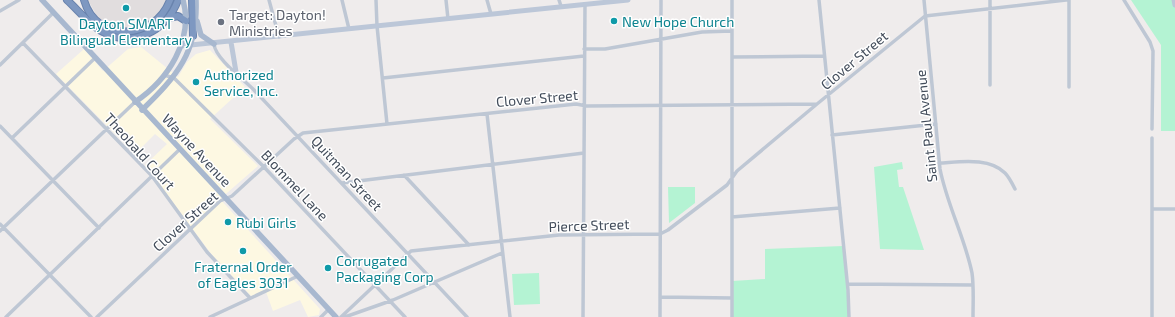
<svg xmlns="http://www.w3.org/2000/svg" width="1175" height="317" font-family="'Exo 2',sans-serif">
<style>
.commercial{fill:#fdf8e2}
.education{fill:#e1ddde}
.green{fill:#b4f3d3}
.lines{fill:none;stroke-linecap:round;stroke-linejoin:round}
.highway-casing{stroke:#6983ad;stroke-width:8}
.street{stroke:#bec7d4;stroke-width:3.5}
.secondary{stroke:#bcc7d8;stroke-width:5}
.primary{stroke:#a8b8cf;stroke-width:5.5}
.highway{stroke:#7e98c1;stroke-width:6}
.culture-dot{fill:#0f9aa8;stroke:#fff;stroke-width:1.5}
.worship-dot{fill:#6b7280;stroke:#fff;stroke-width:1.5}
.labels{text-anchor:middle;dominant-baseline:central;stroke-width:3;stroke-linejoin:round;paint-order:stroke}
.worship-label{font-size:14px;fill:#5b616d;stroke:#fff;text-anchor:start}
.culture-label{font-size:14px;fill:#0d838f;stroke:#fff;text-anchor:start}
.street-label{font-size:14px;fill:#434d5b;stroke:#fff}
</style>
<rect width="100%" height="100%" fill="#efecec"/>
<path class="commercial" d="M141,47L178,77L187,62L196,54L210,50L245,87L210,119L258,166L220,199L320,309L319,315L308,317L300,300L273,311L266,292L251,296L212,255L145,165L167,144L155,134L135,154L56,74L84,49L103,71L128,49Z"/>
<path class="education" d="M88,0H169L165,8L150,23L135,29L116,27L98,18Z"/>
<path class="green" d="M1131,0H1175V131H1161V45Z
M902,162L903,169L897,170L899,187H903L924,250L880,249L874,167Z
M668,187H695V203L669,223Z
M843,246L849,317H732V281L765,279V249Z
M539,273L540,304L514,305L512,274Z"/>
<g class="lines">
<defs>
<path id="highway" d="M67,0C78,10 88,23 101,31C132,49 167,31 178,0
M84,0C96,43 155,41 170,0
M192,0L193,36
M169,18L178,16L186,21"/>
</defs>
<use href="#highway" class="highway-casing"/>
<path class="street" d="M269,0L279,37
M342,0L349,29
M376,0L377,26L387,124
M446,0L448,19
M487,0L491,14
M559,0L561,6
M732,0V317
M819,0L848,290L849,317
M924,0L940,169C947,205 965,238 972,273C974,287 973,303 973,317
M1124,0L1150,42L1153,51L1152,129
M0,11L19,0
M23,43L152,176L207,252L250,298
M214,44C215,58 243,79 253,89L467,317
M584,49H605L702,32L732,31
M732,57L824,56
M0,65L53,13
M164,75L174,78L264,167L405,317
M383,78L584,56
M990,85V0
M1069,87V0
M487,114L510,317
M0,126L99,228
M832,135L936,124
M12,138L95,58
M939,163C960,162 989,157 1005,173C1009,177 1012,183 1015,189
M404,175L469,245
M342,183L584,153
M1152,209H1175
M732,217L840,208
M0,224L91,317
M0,231L135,102
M848,284L973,285
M660,297L732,298
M6,317L180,149
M97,317L220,201L232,196L294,139L303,133L576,104L587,106L817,104L925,16L1066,0
M210,317L298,276
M321,317L329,309
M341,317L411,251L559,235L660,234L668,230L727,185L737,171L817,104
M345,317L393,300L502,253
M583,317L585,4
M660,317L661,0
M1152,317V138"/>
<path class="secondary" d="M1174,0L1175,5
M231,42L236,72
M181,46L628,0"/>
<path class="primary" d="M42,0L336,317
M197,21L201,35L214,44
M135,102C168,80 194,40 183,0
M142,110C177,76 198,52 196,0"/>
<use href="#highway" class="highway"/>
</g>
<g class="culture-dot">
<circle cx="126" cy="8" r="4"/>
<circle cx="614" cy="21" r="4"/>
<circle cx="196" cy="82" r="4"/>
<circle cx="228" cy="222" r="4"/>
<circle cx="243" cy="251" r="4"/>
<circle cx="328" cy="268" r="4"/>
</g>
<circle class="worship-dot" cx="221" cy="22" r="4"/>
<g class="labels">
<g class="worship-label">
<text x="229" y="14">Target: Dayton!<tspan x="229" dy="16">Ministries</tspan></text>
</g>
<g class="culture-label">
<text x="622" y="21">New Hope Church</text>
<text x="126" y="23" text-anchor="middle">Dayton SMART<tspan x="126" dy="16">Bilingual Elementary</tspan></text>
<text x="204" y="74">Authorized<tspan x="204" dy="16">Service, Inc.</tspan></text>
<text x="236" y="222">Rubi Girls</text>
<text x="336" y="260">Corrugated<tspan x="336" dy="16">Packaging Corp</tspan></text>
<text x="243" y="266" text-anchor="middle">Fraternal Order<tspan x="243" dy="16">of Eagles 3031</tspan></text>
</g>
<g class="street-label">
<text transform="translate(854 60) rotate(-40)">Clover Street</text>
<text transform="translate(537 98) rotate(-5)">Clover Street</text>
<text transform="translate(926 126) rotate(-96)">Saint Paul Avenue</text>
<text transform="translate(197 150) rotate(47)">Wayne Avenue</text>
<text transform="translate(140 151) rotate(48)">Theobald Court</text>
<text transform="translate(347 173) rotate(47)">Quitman Street</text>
<text transform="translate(295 185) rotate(47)">Blommel Lane</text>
<text transform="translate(185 221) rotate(-42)">Clover Street</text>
<text transform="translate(589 225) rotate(-2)">Pierce Street</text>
</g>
</g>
</svg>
